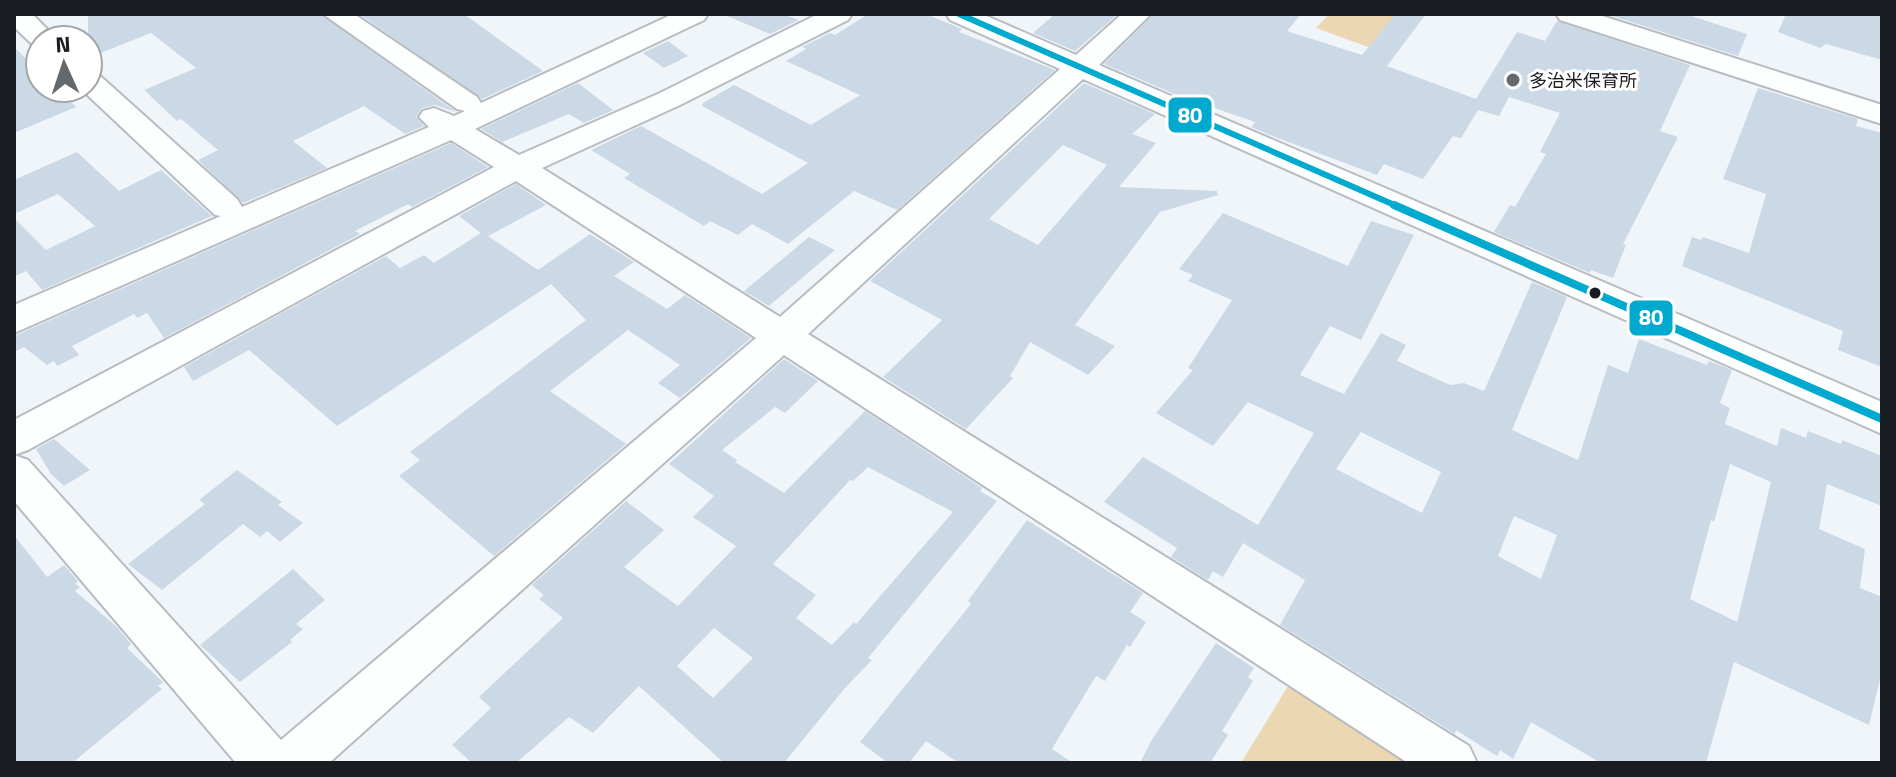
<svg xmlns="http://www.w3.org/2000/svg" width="1896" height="777" font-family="'Titillium Web','Noto Sans JP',sans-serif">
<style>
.green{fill:#ecd7b3}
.building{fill:#cbd8e5;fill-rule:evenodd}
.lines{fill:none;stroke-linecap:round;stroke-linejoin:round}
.minor-casing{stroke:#b8bcc1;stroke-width:4}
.minor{fill:#fdfefe;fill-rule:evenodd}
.bus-1-far1-casing{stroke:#fff;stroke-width:11}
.bus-1-casing{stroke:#fff;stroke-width:14}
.bus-1-far1{stroke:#00a9ce;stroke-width:6}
.bus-1{stroke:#00a9ce;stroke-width:8}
.poi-dot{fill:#64696d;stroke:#fff;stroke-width:3}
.bus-dot{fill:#191d21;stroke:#fff;stroke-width:3}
.labels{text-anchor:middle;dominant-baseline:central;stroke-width:6;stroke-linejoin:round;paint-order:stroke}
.far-poi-label{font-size:18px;fill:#191d21;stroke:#fff;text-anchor:start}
.line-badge{stroke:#fff;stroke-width:3}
.badge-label{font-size:22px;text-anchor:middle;font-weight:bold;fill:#fff}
</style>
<rect width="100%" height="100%" fill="#f0f5fa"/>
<path class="green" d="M1329,14H1398L1371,48L1316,28Z
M1305,658L1469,763H1241Z"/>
<path class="building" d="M88,14H320L456,112L435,105L422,108L416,117L424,126L405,134L364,106L293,141L327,168L243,203L198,160L218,150L181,119L177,121L144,90L196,68L151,33L88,58Z
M359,14H464L543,71L482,99Z
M722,14H782L799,20L770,34Z
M868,14H926L962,29L959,32L1055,70L897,210L854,191L788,244L752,224L738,235L710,221L704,226L624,178L630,174L591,150L641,126L762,194L808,163L702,106L703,103L734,85L811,125L860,95L786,61L806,49L802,47L830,33L835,35Z
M1055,14H1118L1075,51L1033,33Z
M1154,14H1301L1287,31L1362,55L1395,14H1426L1387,66L1476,99L1517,32L1545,41L1557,21L1690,65L1660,131L1678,137L1623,244L1626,245L1613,278L1591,270L1590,273L1494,232L1510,205L1515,207L1546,154L1540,152L1560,113L1509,97L1499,116L1478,110L1461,138L1453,136L1423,179L1384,164L1377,175L1275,137L1251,127L1255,122L1177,95L1104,64Z
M1606,14H1685L1747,34L1738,56Z
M1786,14H1882V60L1826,44L1820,48L1778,32Z
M668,41L688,56L664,68L643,53Z
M14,47L40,72V88H57L76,107L14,133Z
M578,83L613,110L584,123L569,114L502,142L481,129Z
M1084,83L1155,114L1132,134L1156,143L1119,187L1217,191L1218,195L1160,212L1075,325L1115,346L1088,375L1030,342L1010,376L1013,378L966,429L883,377L942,320L870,281ZM1063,145L1107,165L1038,245L989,219Z
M1758,88L1858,119L1856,126L1882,133V367L1838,350L1843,331L1682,266L1692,237L1701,240L1703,237L1749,253L1766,194L1723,179Z
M451,143L488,167L412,207L408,204L355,231L360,234L164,338L147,313L137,318L134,314L72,346L79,355L57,366L54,361L47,365L24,347L14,352V336Z
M77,152L119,191L161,170L212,216L42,290L26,271L14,277V218L46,250L95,226L58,194L14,214V180Z
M516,184L546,205L488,236L538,270L590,234L634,262L614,276L667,309L685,295L751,338L680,398L658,383L680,365L628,330L550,391L626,444L494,556L399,476L420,460L410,452L586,320L551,284L337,426L249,350L193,381L184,367L386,256L400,268L424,255L434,263L481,233L459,216Z
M1223,213L1348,266L1371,221L1414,235L1361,340L1330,326L1300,375L1344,394L1381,333L1406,345L1397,361L1450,385L1464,383L1484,391L1532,282L1567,297L1512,430L1578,460L1608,365L1628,373L1639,339L1707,365L1709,361L1732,370L1720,403L1730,408L1725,424L1777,446L1781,428L1806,438L1808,431L1841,444L1842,440L1882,456V506L1827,484L1819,529L1865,549L1860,588L1882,597V671L1869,725L1734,662L1706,763H1601L1531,722L1513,759L1500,750L1497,756L1456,730L1455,734L1280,625L1305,580L1243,543L1223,577L1213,571L1208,580L1171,557L1177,548L1104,502L1143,457L1258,525L1314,433L1248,402L1213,446L1156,413L1193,370L1188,368L1232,300L1188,281L1193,275L1179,269ZM1361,432L1441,472L1422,513L1336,469ZM1730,464L1771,482L1737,622L1690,599L1711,520L1714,522ZM1514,516L1557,535L1541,579L1498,556Z
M809,237L835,250L769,306L744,291Z
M784,359L818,381L785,413L775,407L722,450L737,460L735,462L784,493L865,411L982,488L980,491L997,501L868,658L872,660L845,688L784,763H724L639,686L593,733L569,717L516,763H472L452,745L491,708L479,697L563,618L539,599L544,595L532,585L626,501L664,530L624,567L678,606L736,546L693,517L714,496L669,464ZM868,467L953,512L856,624L854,622L832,645L796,618L816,595L773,564L850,480L853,481ZM714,628L753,658L713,698L677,666Z
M54,439L90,470L64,486L51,474L36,449Z
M237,470L282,502L278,505L303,523L280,542L267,531L260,537L243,524L162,590L128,564L205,504L199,500Z
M1027,520L1143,593L1130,612L1146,622L1130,647L1127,645L1105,681L1096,676L1052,749L1073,763H959L926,741L909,763H888L860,742L971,604L968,601Z
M14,535L47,577L64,565L78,581L75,584L80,587L75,591L117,627L131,644L127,648L163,682L158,686L162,689L72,763H14Z
M293,569L325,600L296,624L303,629L290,640L292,642L240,682L200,645Z
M1216,643L1254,668L1248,677L1253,681L1222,731L1228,735L1210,763H1140L1151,741Z"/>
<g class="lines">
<defs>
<path id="minor" d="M14,14H32L58,40H40V47L34,46L14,27Z
M323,14H354L477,97L481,103L673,14H708L704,20L475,129L519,155L660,93L818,14H852L848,20L680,105L542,168L780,317L1060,69L950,20L946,14H982L1076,55L1122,14H1151L1099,65L1882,402V434L1083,79L808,334L1469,746L1477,763H1408L784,355L329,763H236L14,501V455L28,460L281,740L756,338L516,181L28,450L14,455V420L494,167L451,140L14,333V305L221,216L215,215L80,88H88V71L98,74L237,199L242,207L429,127L419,117L423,111L434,108L454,116L465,111L457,109Z
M1556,14H1596L1882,105V124L1560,20Z"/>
</defs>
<use href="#minor" class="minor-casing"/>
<use href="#minor" class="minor"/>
<defs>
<path id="bus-1-far1" d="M959,14L1399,207"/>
<path id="bus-1" d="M1394,205L1882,419"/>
</defs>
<use href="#bus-1-far1" class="bus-1-far1-casing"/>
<use href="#bus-1" class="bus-1-casing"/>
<use href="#bus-1-far1" class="bus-1-far1"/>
<use href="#bus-1" class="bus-1"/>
</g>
<circle class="poi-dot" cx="1513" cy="80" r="8"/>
<circle class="bus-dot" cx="1595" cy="293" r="7"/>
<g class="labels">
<g class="far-poi-label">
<text x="1529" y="80">多治米保育所</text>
</g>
</g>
<g class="line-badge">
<rect x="1167" y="96" width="46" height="38" rx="8" fill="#00a9ce"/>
<rect x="1628" y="299" width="46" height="38" rx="8" fill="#00a9ce"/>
</g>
<g class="badge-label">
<text x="1190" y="123">80</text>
<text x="1651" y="325">80</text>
</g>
<rect width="1896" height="777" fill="none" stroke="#191d21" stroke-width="32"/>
<g transform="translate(64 64) rotate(357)"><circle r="38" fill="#ffffff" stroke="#a3a5a6" stroke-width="2"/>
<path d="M0-6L14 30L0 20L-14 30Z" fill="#64696d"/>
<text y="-12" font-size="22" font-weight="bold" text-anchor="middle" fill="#191d21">N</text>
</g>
</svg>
